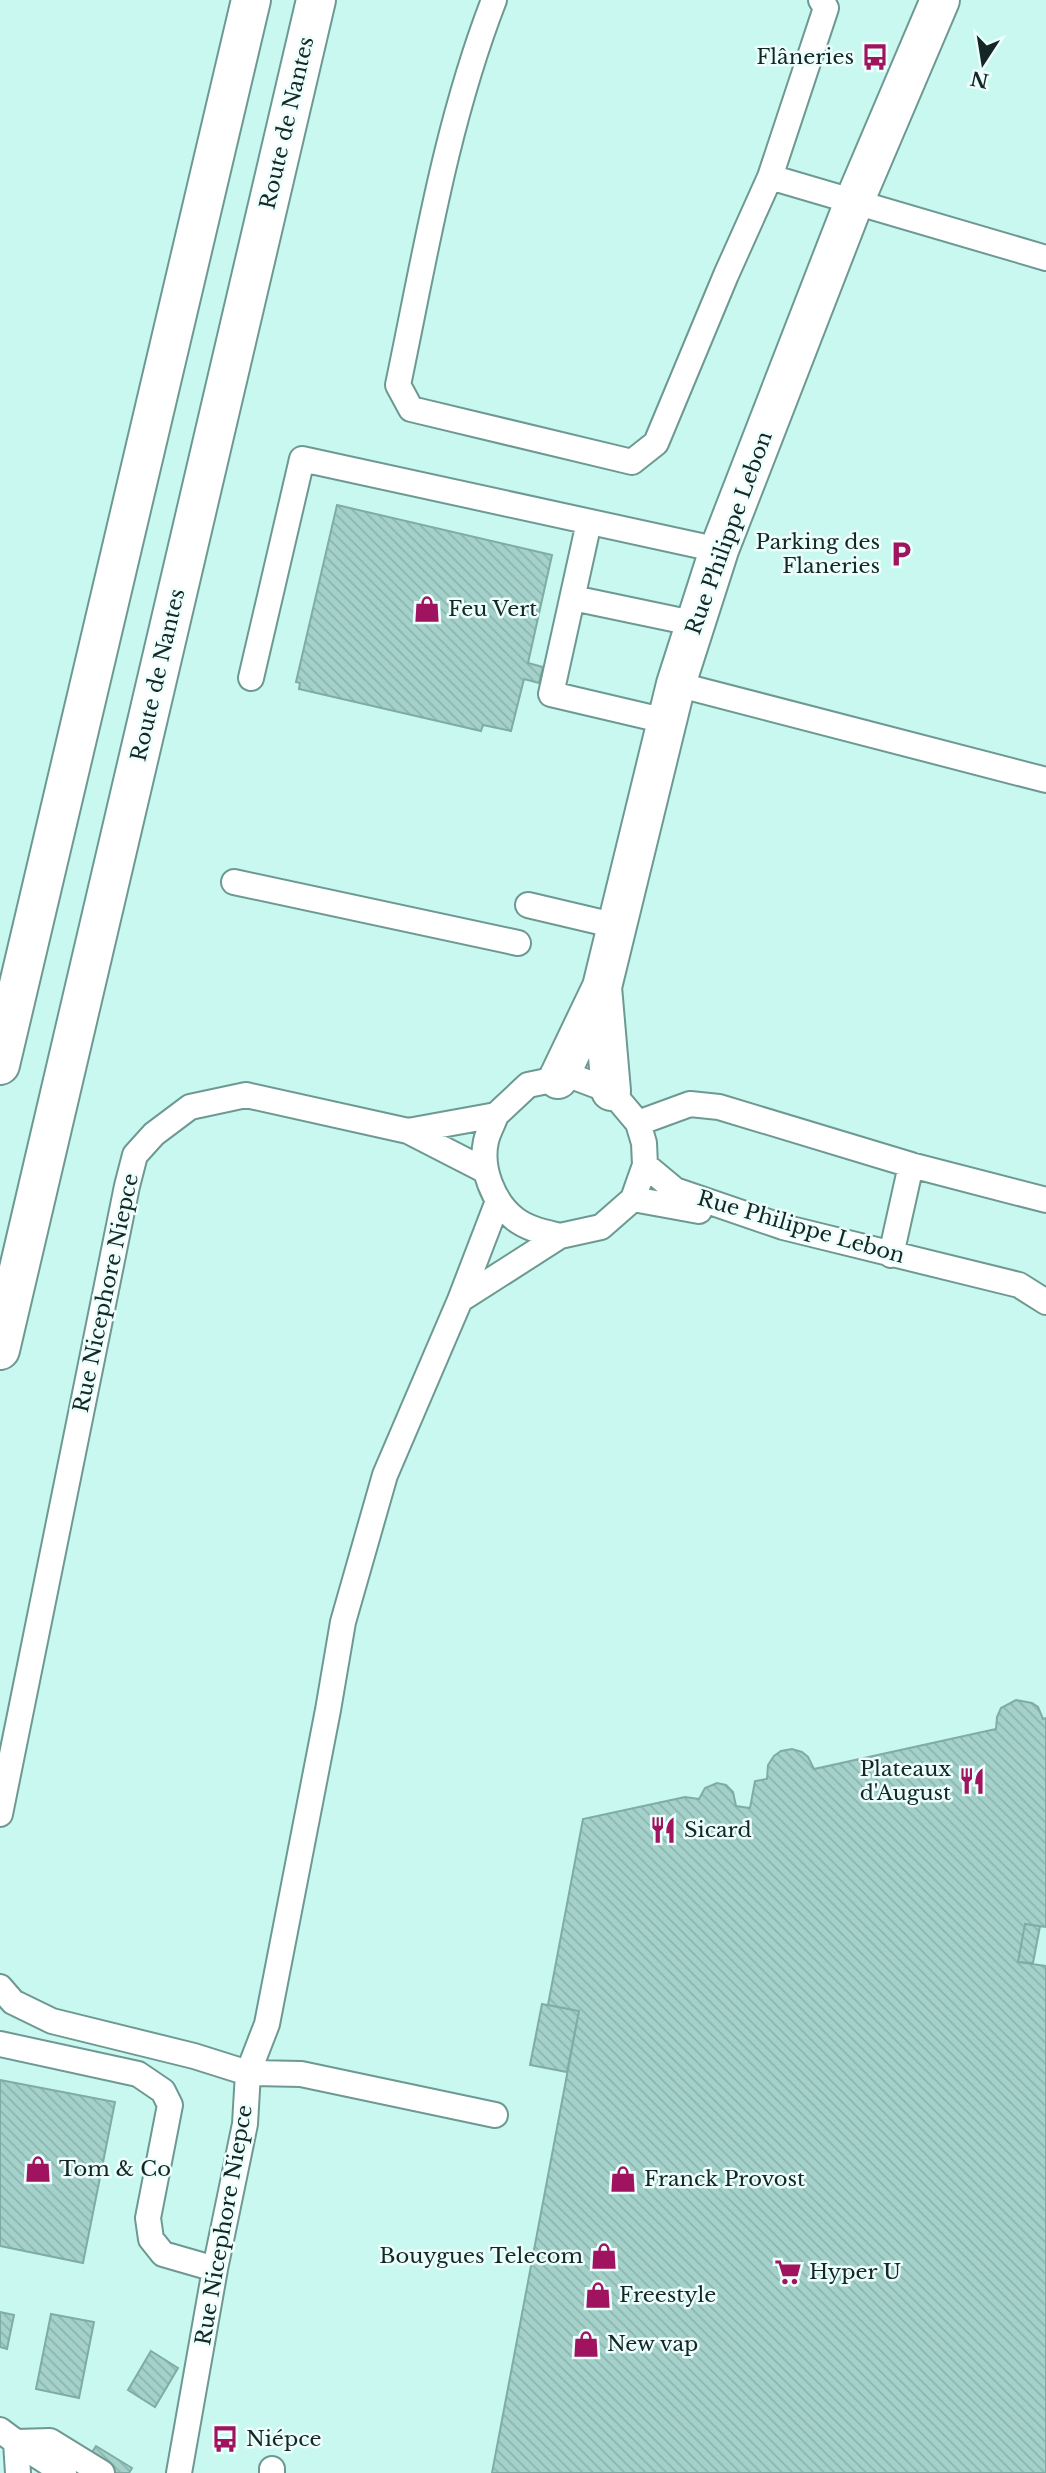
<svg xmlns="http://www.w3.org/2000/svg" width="1046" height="2473" font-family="'Libre Baskerville',serif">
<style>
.building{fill:url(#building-back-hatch);stroke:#7faca5;stroke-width:2}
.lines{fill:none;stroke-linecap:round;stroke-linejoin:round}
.service-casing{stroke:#6d9992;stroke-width:28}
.minor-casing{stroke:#6d9992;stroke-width:42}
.trunk-casing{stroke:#6d9992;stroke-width:42}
.service{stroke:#fff;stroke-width:24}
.minor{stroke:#fff;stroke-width:38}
.trunk{stroke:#fff;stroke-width:38}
.labels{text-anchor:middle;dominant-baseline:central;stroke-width:5;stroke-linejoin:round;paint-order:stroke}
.poi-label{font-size:21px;fill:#152724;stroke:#ecfffc;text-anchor:start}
.street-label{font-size:21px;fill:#152724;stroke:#ecfffc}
</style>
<defs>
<pattern id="building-back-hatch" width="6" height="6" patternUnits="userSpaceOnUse" patternTransform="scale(1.75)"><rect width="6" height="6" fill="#a4d2cb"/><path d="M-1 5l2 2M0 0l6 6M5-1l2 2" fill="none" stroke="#8cb4ae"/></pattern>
</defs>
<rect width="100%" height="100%" fill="#c9f8f1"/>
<path class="building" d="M337,505L552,555L528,663L543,667L539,683L524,679L511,731L483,725L481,731L299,689L300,683L296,682Z
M1016,1700L1032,1703L1038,1707L1043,1719L1046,1718V1927L1025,1924L1018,1962L1046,1966V2473H492L579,2011L548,2005L583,1819L685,1797L699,1799L705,1788L717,1783L726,1785L733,1792L736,1806L750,1808L755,1781L767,1779L768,1765L774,1756L781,1751L792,1749L802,1752L808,1757L814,1769L996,1729L997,1717L1001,1708Z
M1025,1924L1040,1926L1033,1963L1018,1962Z
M542,2004L579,2011L567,2072L530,2065Z
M0,2080L115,2102L83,2263L0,2246Z
M0,2312L14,2315L7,2349L0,2347Z
M51,2314L94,2322L79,2398L36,2389Z
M151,2351L178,2368L155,2407L128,2390Z
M96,2446L132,2468L129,2473H79Z"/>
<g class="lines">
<defs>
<path id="service" d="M494,0C446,124 425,256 398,385L411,409L632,462L656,443L726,275L770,177L826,8L821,0
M770,177L1046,258
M589,522L551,694L666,721
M573,598L697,624
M251,678L302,459L719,550
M676,684L1046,780
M234,882L518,943
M528,905L617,926
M496,1115C493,1124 488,1132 486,1141C480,1168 493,1202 515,1219C528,1229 544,1232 560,1236
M638,1123L690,1104L719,1107L911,1165L1046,1200
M408,1131L486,1171
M645,1165L675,1190L783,1227L1019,1285L1046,1302
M633,1199L699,1211
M891,1255L911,1165
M0,1814L127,1186L135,1155L154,1134L190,1107L246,1095L408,1131L496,1115L528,1085L571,1076L611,1091L638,1123L644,1143L645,1165L633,1199L601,1227L560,1236L460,1300
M0,1987L13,2002L52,2021L194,2056L248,2073L301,2074L495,2115
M0,2044L138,2074L163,2091L170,2105L148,2218L151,2239L163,2254L215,2269
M0,2430L16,2442L18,2473
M16,2442L50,2441L102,2473
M16,2442L64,2473
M179,2473L215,2269L245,2124L248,2073L267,2024L328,1710L343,1622L385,1475L460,1300L498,1201
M272,2473V2469"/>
<path id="minor" d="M602,987L611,1091
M558,1079L602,987L676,684L719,550L854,202L940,0"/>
<path id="trunk" d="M0,1065L251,0
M0,1350L316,0"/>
</defs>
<use href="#service" class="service-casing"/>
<use href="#minor" class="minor-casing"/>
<use href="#trunk" class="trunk-casing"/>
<use href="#service" class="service"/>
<use href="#minor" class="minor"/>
<use href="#trunk" class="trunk"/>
</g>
<defs>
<symbol id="bus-bare" viewBox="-9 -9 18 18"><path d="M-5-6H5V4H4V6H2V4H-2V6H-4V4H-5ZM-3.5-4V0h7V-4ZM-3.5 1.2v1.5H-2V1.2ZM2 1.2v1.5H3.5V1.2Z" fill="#9f135f" stroke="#ecfffc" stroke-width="2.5" paint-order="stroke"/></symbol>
<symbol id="parking-bare" viewBox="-9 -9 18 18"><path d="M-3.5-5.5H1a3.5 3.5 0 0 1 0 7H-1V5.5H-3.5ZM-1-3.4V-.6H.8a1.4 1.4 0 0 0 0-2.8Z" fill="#9f135f" stroke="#ecfffc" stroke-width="2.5" paint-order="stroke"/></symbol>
<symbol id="shop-bare" viewBox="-9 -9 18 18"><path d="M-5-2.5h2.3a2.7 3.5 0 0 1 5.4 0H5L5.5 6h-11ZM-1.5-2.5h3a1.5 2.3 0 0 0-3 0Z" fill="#9f135f" stroke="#ecfffc" stroke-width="2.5" paint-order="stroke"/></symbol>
<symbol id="restaurant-bare" viewBox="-9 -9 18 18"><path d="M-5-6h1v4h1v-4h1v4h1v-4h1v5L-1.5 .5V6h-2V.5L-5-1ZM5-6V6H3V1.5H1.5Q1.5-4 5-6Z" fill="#9f135f" stroke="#ecfffc" stroke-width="2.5" paint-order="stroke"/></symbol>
<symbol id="supermarket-bare" viewBox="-9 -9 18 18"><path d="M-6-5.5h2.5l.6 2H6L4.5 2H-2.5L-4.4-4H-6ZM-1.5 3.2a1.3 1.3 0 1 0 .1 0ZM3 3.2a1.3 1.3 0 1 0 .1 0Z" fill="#9f135f" stroke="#ecfffc" stroke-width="2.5" paint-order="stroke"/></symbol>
</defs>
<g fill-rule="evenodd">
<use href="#bus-bare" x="856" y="38" width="38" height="38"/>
<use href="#parking-bare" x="882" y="535" width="38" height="38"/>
<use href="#shop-bare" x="408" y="590" width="38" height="38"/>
<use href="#restaurant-bare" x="953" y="1762" width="38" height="38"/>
<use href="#restaurant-bare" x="644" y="1811" width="38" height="38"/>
<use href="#shop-bare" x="19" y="2150" width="38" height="38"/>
<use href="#shop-bare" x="604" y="2160" width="38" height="38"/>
<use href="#shop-bare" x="585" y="2237" width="38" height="38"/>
<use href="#supermarket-bare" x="769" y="2253" width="38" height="38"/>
<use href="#shop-bare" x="579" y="2276" width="38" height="38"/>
<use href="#shop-bare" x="567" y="2325" width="38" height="38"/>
<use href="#bus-bare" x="206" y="2420" width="38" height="38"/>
</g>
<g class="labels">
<g class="poi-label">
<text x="854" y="57" text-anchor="end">Flâneries</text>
<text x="880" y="542" text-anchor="end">Parking des<tspan x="880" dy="24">Flaneries</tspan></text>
<text x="448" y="609">Feu Vert</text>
<text x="951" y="1769" text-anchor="end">Plateaux<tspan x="951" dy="24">d'August</tspan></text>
<text x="684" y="1830">Sicard</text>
<text x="59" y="2169">Tom &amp; Co</text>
<text x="644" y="2179">Franck Provost</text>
<text x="583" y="2256" text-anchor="end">Bouygues Telecom</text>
<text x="809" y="2272">Hyper U</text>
<text x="619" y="2295">Freestyle</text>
<text x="607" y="2344">New vap</text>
<text x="246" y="2439">Niépce</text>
</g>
<g class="street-label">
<text transform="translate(287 123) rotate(-77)">Route de Nantes</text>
<text transform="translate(729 533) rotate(-70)">Rue Philippe Lebon</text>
<text transform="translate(158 675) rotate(-77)">Route de Nantes</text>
<text transform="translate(801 1227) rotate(16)">Rue Philippe Lebon</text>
<text transform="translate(106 1293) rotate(-78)">Rue Nicephore Niepce</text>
<text transform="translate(224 2225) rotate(-80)">Rue Nicephore Niepce</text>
</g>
</g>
<g transform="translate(983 63) rotate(192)" stroke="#ecfffc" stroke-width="5" paint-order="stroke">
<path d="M0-5L12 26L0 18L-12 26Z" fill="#152724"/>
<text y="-10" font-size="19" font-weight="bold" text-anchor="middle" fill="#152724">N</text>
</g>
</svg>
